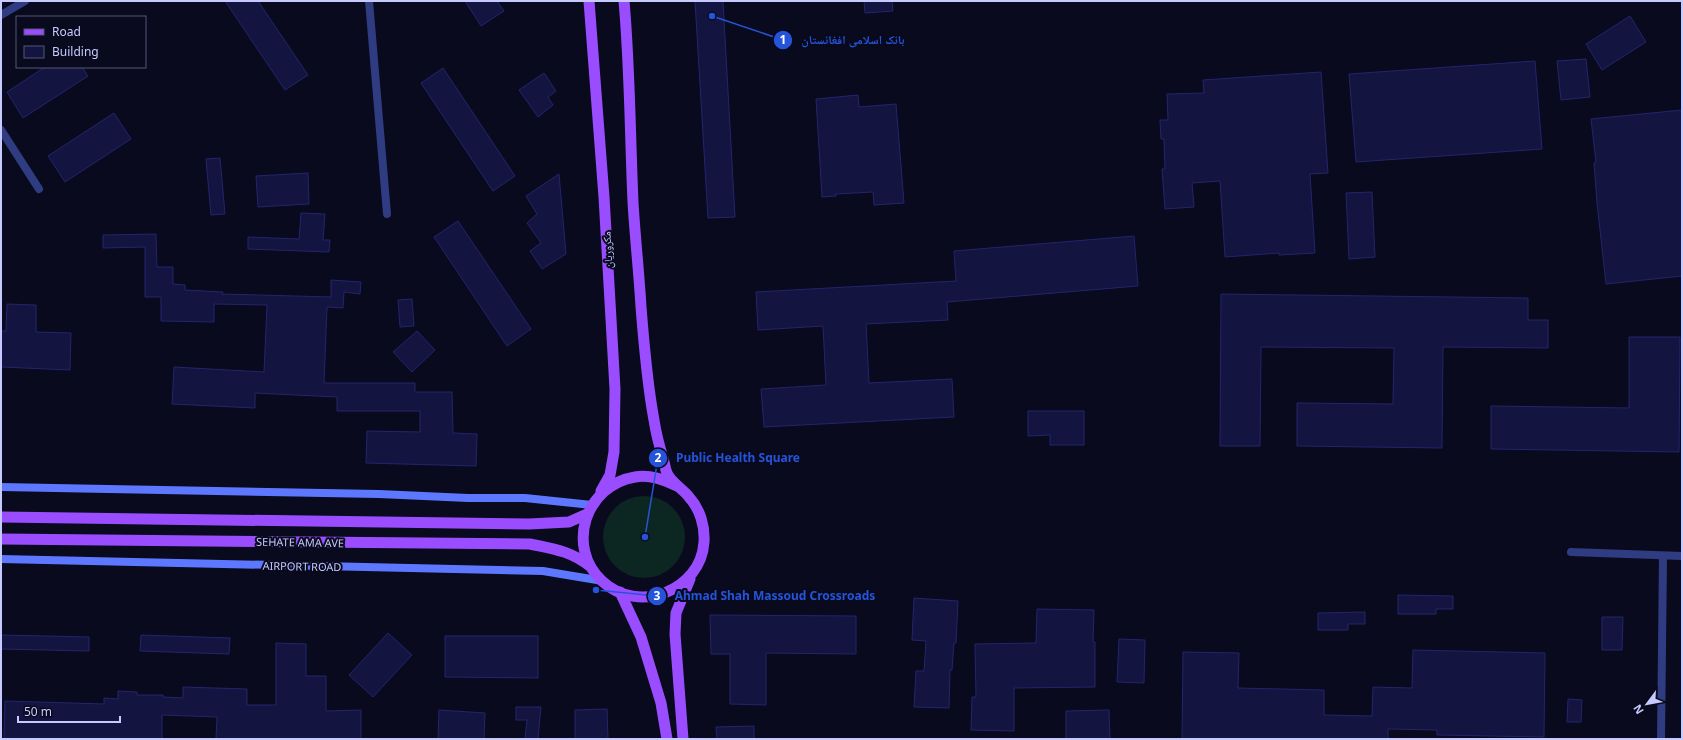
<svg xmlns="http://www.w3.org/2000/svg" width="1683" height="740" font-family="'Noto Sans','Noto Naskh Arabic',sans-serif">
<style>
.green{fill:#0c2721}
.building{fill:#141440;stroke:#24246e}
.lines{fill:none;stroke-linecap:round;stroke-linejoin:round}
.minor{stroke:#303c81;stroke-width:8}
.secondary{stroke:#5d78ff;stroke-width:8}
.primary{stroke:#9a4dff;stroke-width:11}
.labels{text-anchor:middle;dominant-baseline:central;stroke-width:4;stroke-linejoin:round;paint-order:stroke}
.street-label{font-size:11px;fill:#c6caff;stroke:#090a1d}
.leader{fill:none;stroke:#2554da;stroke-width:1.5}
.callout-dot{fill:#2554da;stroke:#090a1d;stroke-width:1.5}
.mark-label{font-size:12px;text-anchor:middle;font-weight:bold;fill:#fff}
.callout-label{font-size:12px;text-anchor:middle;font-weight:bold;fill:#2554da;stroke:#090a1d;stroke-width:4;stroke-linejoin:round;paint-order:stroke}
</style>
<rect width="100%" height="100%" fill="#090a1d"/>
<path class="green" d="M603 537a41 41 0 1 1 82 0a41 41 0 1 1-82 0Z"/>
<path class="building" d="M225,1H258L308,75L285,90Z
M465,1H497L504,11L481,26Z
M695,1H723L735,217L708,218Z
M864,1H892L893,11L865,13Z
M1630,16L1646,42L1602,70L1586,44Z
M1586,59L1590,97L1561,100L1557,61Z
M1535,61L1542,149L1356,162L1349,74Z
M45,67H82L88,76L23,118L7,92Z
M443,68L515,176L493,191L421,83Z
M1321,72L1328,173L1310,174L1315,253L1279,255V253L1225,257L1220,181L1192,183L1194,207L1165,209L1162,169H1165L1164,139H1161L1160,120H1168L1167,94L1204,93L1203,80Z
M544,73L556,91L548,97L553,105L538,117L519,90Z
M858,95L859,107L896,104L904,203L874,205L873,192L836,194V196L822,197L816,99Z
M1682,110V276L1606,284L1597,203L1594,163L1596,162L1591,119Z
M114,113L131,139L65,182L48,156Z
M220,158L225,214L211,215L206,159Z
M308,173L309,204L258,207L256,176Z
M559,174L566,254L542,269L530,251L541,243L527,223L537,214L526,196Z
M1372,192L1375,257L1349,259L1346,193Z
M301,213L325,214L323,240H330L329,252L248,249V237L299,239Z
M458,221L531,329L507,346L434,237Z
M156,234L157,267H173V284L185,285V290L223,292L222,294L331,297V280L361,282L360,294L344,292L343,308L327,307L324,383H415V392H452L453,433L477,434L476,466L366,463L367,431L420,432V411H337V397L255,393V408L172,404L174,367L264,372L267,305L214,304V322L161,321V297H145V247L103,248V235Z
M1134,236L1138,286L947,302L948,320L866,324L869,383L952,379L954,417L764,427L761,389L826,385L823,326L758,330L756,292L956,281L954,251Z
M1221,294L1528,298V320H1548V348L1443,347L1442,448L1297,446V403L1393,404L1394,348L1261,347L1260,446H1220Z
M412,299L414,326L400,327L398,300Z
M7,304L36,305V332L71,333L70,370L1,367V331H6Z
M417,331L435,350L412,372L393,352Z
M1629,337H1680L1679,452L1491,449V406L1629,408Z
M1028,411H1084V445H1050V435L1028,436Z
M1398,595L1453,596V609H1436V614H1398Z
M914,598L958,601L956,643H954L952,670H950L949,708L914,707L916,671H924L926,641L912,640Z
M1037,609L1094,610L1093,642H1095V687L1014,688V731L971,730L972,697H976L975,644L1036,643Z
M1365,612V624H1348V630H1318V613Z
M710,615L856,616V654L766,653V705L730,704V654H711Z
M1602,617H1623L1622,650H1602Z
M388,633L412,655L373,697L349,675Z
M1,635L89,637V651L1,649Z
M141,635L230,638L229,654L140,651Z
M445,636H538V678L445,677Z
M1119,639L1145,640L1144,683L1117,682Z
M276,643L306,644V676H326V711L361,710V739H216L217,717L162,715V739H4L5,701L104,704V698L118,699V691L137,692V695H163V697L183,698V687L247,689V705H276Z
M1413,650L1545,653L1544,737L1437,735V730L1388,729V739H1182L1183,652L1239,653L1238,688L1324,690V715L1372,716L1373,687L1412,688Z
M1568,699L1582,700L1581,722H1567Z
M516,707H541L538,739H525L527,720H516Z
M607,709L608,739H575V710Z
M439,710L485,713L484,739H438Z
M1109,710L1110,739H1066V711Z
M754,726V739H717L716,727Z"/>
<g class="lines">
<path class="minor" d="M369,1L387,214
M1,15L25,1
M1,130L39,189
M1571,552L1682,556
M1661,739L1663,556"/>
<path class="secondary" d="M1,487L379,494L468,498H525L592,505
M1,559L543,571L603,581"/>
<path class="primary" d="M589,1L604,197L615,389L614,452L610,475L601,491
M624,1C630,68 630,135 633,202C635,237 639,272 641,307C644,345 647,383 654,420C656,433 659,445 663,458C665,464 665,470 668,475C673,484 683,489 689,497C700,509 705,526 704,542C701,591 638,615 602,581C565,546 586,485 635,477C650,474 664,480 677,486
M1,517L529,524L569,522L587,514
M1,539L530,544C554,549 571,551 591,567
M620,592L641,637L661,703L667,739
M683,739L675,634L676,613L690,579"/>
</g>
<g class="labels">
<g class="street-label">
<text transform="translate(607 250) rotate(-93)">مکروریان</text>
<text transform="translate(300 542) rotate(1)">SEHATE AMA AVE</text>
<text transform="translate(302 566) rotate(1)">AIRPORT ROAD</text>
</g>
</g>
<path class="leader" d="M712 16L783 40M645 537L658 458M596 590L657 596"/>
<g class="callout-dot">
<circle cx="712" cy="16" r="4"/>
<circle cx="645" cy="537" r="4"/>
<circle cx="596" cy="590" r="4"/>
<circle cx="783" cy="40" r="10"/>
<circle cx="658" cy="458" r="10"/>
<circle cx="657" cy="596" r="10"/>
</g>
<g class="mark-label">
<text x="783" y="44">1</text>
<text x="658" y="462">2</text>
<text x="657" y="600">3</text>
</g>
<g class="callout-label">
<text x="853" y="44">بانک اسلامی افغانستان</text>
<text x="738" y="462">Public Health Square</text>
<text x="775" y="600">Ahmad Shah Massoud Crossroads</text>
</g>
<rect width="1683" height="740" fill="none" stroke="#c6caff" stroke-width="4"/>
<rect x="16" y="16" width="130" height="52" fill="#090a1d" stroke="#555777"/>
<rect x="24" y="29" width="20" height="6" fill="#9a4dff" stroke="#555777"/>
<text x="52" y="36" font-size="12" fill="#c6caff">Road</text>
<rect x="24" y="46" width="20" height="12" fill="#141440" stroke="#555777"/>
<text x="52" y="56" font-size="12" fill="#c6caff">Building</text>
<g transform="translate(1647 704) rotate(238)" stroke="#090a1d" stroke-width="3" paint-order="stroke">
<path d="M0-3L7 15L0 10L-7 15Z" fill="#c6caff"/>
<text y="-6" font-size="11" font-weight="bold" text-anchor="middle" fill="#c6caff">N</text>
</g>
<path d="M18 716v6h102v-6" fill="none" stroke="#c6caff" stroke-width="2"/>
<text x="24" y="716" font-size="12" fill="#c6caff" stroke="#090a1d" stroke-width="3" paint-order="stroke">50 m</text>
</svg>
